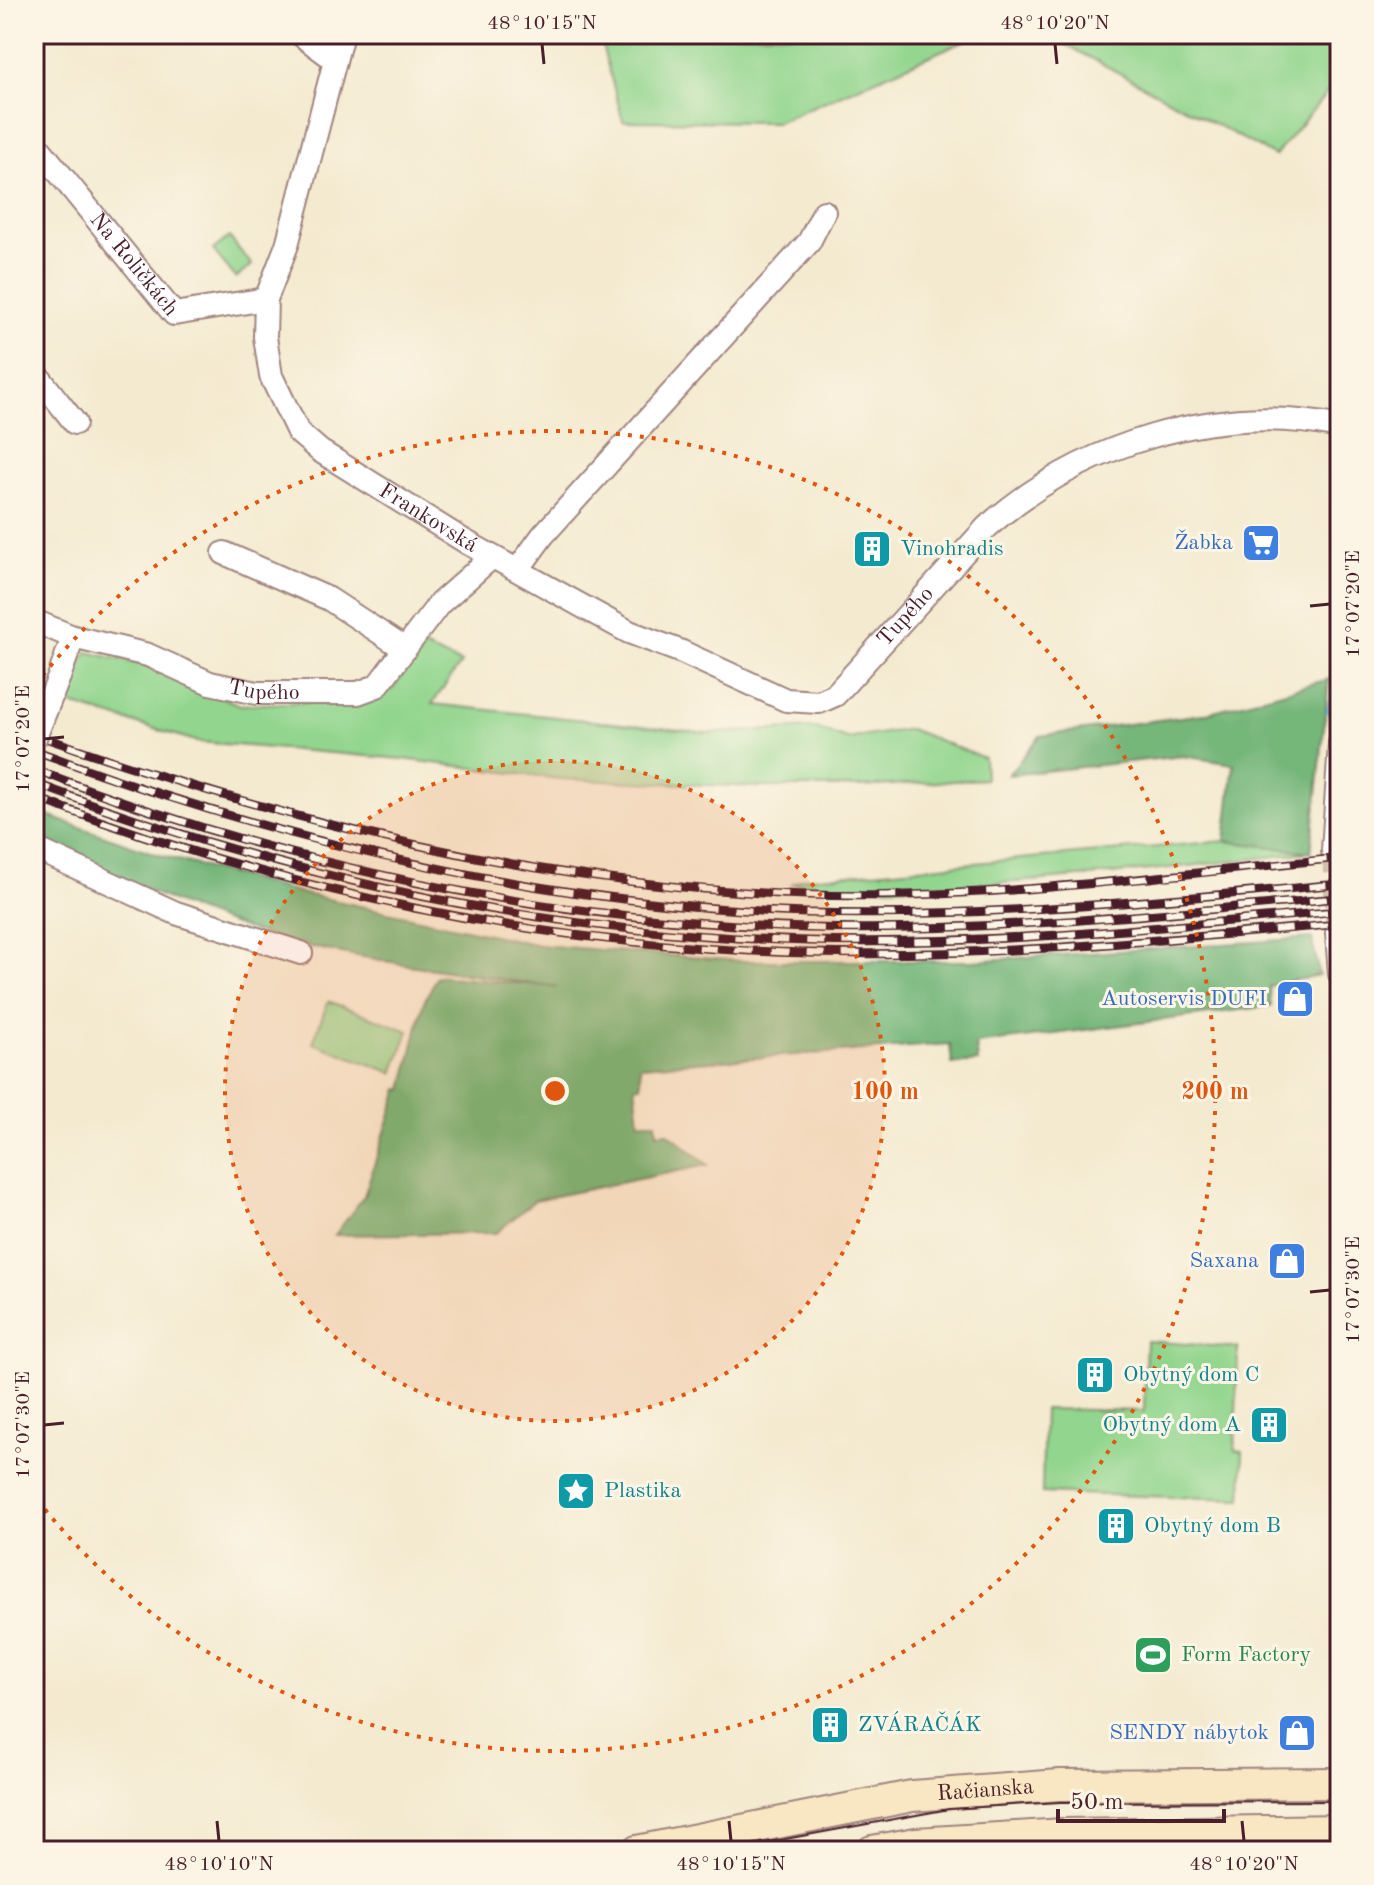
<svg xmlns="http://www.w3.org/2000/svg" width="1374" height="1885" font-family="'Old Standard TT',serif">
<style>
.green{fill:#92d58e;stroke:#6e7a5c;stroke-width:2}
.forest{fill:#75b679;stroke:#606a52;stroke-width:2}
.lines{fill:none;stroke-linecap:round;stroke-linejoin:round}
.stream{stroke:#6fbae8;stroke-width:7}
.street-tunnel{stroke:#d2c1af;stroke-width:22;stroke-dasharray:22 11;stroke-linecap:butt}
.street-casing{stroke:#9f847e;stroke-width:26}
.secondary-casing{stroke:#9f847e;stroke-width:34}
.street{stroke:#fff;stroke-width:22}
.secondary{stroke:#f9e7c3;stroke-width:30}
.tram{stroke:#4a1f2b;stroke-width:2}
.rail-casing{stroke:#4a1f2b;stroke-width:9}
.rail{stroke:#fcf5e5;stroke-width:6;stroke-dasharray:18;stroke-linecap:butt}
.street-bridge-casing{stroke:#9f847e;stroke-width:26;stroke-linecap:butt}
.street-bridge{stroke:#fff;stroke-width:22}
.ticks{fill:none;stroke:#4a1f2b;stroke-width:3}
.ring{fill:none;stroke:#e0560e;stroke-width:4;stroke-dasharray:4 8}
.labels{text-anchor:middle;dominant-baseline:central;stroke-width:6;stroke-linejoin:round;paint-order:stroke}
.street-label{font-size:22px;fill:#4a1f2b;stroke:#fcf5e5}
.shop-label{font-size:22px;fill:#366cbe;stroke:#fcf5e5;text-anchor:end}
.culture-label{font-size:22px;fill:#0d838f;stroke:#fcf5e5;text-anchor:start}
.leisure-label{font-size:22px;fill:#27864d;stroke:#fcf5e5;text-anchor:start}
.centre{fill:#e0560e;stroke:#fcf5e5;stroke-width:4}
.ring-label{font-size:24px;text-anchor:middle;font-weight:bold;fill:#e0560e;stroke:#fcf5e5;stroke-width:6;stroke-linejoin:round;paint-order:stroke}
.neatline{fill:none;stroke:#4a1f2b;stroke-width:3}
.ticks-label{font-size:20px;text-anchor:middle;fill:#4a1f2b}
</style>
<rect width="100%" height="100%" fill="#fcf5e5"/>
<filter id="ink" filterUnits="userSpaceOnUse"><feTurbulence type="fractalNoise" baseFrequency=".0125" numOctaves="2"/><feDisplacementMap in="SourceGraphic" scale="16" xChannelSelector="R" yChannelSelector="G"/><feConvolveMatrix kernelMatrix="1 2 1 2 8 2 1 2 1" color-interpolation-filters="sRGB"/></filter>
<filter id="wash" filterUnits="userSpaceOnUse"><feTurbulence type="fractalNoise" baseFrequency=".006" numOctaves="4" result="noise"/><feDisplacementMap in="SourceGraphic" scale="32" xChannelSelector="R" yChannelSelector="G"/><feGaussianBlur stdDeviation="1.8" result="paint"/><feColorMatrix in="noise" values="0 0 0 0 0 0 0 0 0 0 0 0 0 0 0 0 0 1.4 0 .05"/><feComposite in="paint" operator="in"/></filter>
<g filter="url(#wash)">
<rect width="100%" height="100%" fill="#f4ead0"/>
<path class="green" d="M599,34H980L777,122L623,121Z
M1046,34H1340V77L1275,156Z
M229,237L252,265L236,278L213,250Z
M423,647L461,663L432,704L709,733L816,728L847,739L910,729L984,758L985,779L859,787H758L559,779L403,759L199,742L64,702L87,652L144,665L240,705L362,700L393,689Z
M1225,841L1311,852C1138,872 966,894 791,884L805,878Z
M328,1001L409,1031L393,1073L313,1043Z
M1146,1341L1238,1348L1235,1450L1243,1451L1242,1499L1042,1493L1044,1409L1144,1411Z"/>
<path class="forest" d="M1329,679L1311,852L1225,841L1234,764L1183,756L1008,775L1040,736L1203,714Z
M34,811L156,854L300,893L539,945L741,961H972L1312,938L1319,975L1269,986L1271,1006L976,1044L978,1062L952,1064L950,1044L640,1066L641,1085L635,1086L639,1122H656L657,1133L667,1132L708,1165L535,1200L496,1233L335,1235L364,1196L399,1089L403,1090L423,1004L437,976L558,987C475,976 393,964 312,947C215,926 124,879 34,840Z"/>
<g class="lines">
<path class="stream" d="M1330,711L1340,677"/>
</g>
</g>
<g filter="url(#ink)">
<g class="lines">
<path class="street-tunnel" d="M1333,851L1337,933"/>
<defs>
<g id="street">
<path d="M300,34L335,60"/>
<path id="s1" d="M342,34L287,245L266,299L265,337L271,376L298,432L320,451L466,542L629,632L682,652L786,700L819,702L835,695L987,527C1080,444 1217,401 1340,427"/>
<path id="s2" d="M34,142L174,314L266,299"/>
<path d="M34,371L75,423"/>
<path d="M224,553L329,599L405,649"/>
<path d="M519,568L543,535L809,242L824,212"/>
<path id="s3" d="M34,621L73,637L148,655L210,683L257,693H358L377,686L439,604L492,557"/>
<path d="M59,677L73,637"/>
<path d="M34,848L176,913L301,953"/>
<path d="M1333,851L1340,743"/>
<path d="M1337,933L1340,974"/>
</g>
<g id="secondary">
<path id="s4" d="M637,1851L912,1796L1060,1785L1340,1783"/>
<path d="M872,1851L916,1843L1064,1834L1340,1830"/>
</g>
</defs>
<use href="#street" class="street-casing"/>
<use href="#secondary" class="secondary-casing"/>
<use href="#street" class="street"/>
<use href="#secondary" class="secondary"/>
<path class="tram" d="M720,1851L949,1809L1060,1802L1340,1801"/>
<defs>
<path id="rail" d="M34,734C285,822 540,887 808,895C986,900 1163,876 1340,858
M34,750C283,843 541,905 807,913C985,918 1163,900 1340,884
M34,769C281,865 542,921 808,928C985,933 1163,913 1340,898
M34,783C282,877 542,934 808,941C986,946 1163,927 1340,911
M34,797C281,891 543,947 808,953C986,958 1163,940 1340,924"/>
</defs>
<use href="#rail" class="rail-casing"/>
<use href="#rail" class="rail"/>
<defs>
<path id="street-bridge" d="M34,740L59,677"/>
</defs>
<use href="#street-bridge" class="street-bridge-casing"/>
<use href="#street-bridge" class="street-bridge"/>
</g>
</g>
<path class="ticks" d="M542,44L544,64M1055,44L1057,64M1310,606L1330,604M44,739L64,737M1310,1292L1330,1290M44,1425L64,1423M217,1821L219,1841M729,1821L731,1841M1242,1821L1244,1841"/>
<circle cx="555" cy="1091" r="330" fill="#e0560e" fill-opacity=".12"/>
<g class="ring">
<circle cx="555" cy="1091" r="330"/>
<path d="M35 685A660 660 0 1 1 35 1497"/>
</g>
<defs>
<symbol id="supermarket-square" viewBox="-11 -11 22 22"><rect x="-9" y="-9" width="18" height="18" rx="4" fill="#3f7fe0" stroke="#fcf5e5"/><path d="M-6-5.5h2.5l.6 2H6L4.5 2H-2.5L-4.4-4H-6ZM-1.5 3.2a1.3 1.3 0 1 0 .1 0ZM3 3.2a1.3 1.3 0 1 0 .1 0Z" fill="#fff"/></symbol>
<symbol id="building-square" viewBox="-11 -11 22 22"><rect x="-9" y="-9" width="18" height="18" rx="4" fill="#0f9aa8" stroke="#fcf5e5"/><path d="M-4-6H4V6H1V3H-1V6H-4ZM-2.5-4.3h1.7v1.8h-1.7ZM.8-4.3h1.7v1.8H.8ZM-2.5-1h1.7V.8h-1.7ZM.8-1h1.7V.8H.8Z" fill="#fff"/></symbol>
<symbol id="shop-square" viewBox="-11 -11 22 22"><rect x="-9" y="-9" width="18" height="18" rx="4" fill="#3f7fe0" stroke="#fcf5e5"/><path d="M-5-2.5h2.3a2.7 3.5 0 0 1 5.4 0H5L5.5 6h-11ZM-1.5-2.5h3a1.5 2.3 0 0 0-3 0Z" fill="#fff"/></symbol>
<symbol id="sight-square" viewBox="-11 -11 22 22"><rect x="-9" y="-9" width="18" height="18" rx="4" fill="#0f9aa8" stroke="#fcf5e5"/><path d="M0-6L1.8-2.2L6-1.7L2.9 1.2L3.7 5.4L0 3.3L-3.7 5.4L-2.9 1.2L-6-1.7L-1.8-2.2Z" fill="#fff"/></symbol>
<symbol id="stadium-square" viewBox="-11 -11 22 22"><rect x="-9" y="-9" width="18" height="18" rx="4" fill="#2e9e5b" stroke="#fcf5e5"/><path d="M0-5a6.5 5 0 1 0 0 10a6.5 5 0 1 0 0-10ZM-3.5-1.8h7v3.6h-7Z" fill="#fff"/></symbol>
</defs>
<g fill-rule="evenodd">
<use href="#supermarket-square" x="1239" y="521" width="44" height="44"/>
<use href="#building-square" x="850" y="527" width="44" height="44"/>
<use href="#shop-square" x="1273" y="977" width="44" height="44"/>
<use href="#shop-square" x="1265" y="1239" width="44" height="44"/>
<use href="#building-square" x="1073" y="1353" width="44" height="44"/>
<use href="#building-square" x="1247" y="1403" width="44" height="44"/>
<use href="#sight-square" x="554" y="1469" width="44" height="44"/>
<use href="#building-square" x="1094" y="1504" width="44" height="44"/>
<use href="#stadium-square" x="1131" y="1633" width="44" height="44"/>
<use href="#building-square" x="808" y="1703" width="44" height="44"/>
<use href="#shop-square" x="1275" y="1711" width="44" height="44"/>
</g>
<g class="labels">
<g class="street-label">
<text stroke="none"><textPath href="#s2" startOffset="158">Na Roličkách</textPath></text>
<text stroke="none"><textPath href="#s1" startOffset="572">Frankovská</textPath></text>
<text stroke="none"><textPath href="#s1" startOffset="1130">Tupého</textPath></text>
<text stroke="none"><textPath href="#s3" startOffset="242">Tupého</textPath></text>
<text stroke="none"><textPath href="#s4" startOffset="354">Račianska</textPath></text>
</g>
<g class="shop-label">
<text x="1233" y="543">Žabka</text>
<text x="1267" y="999">Autoservis DUFI</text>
<text x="1259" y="1261">Saxana</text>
<text x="1269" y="1733">SENDY nábytok</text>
</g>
<g class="culture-label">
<text x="900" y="549">Vinohradis</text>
<text x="1123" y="1375">Obytný dom C</text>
<text x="1241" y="1425" text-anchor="end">Obytný dom A</text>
<text x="604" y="1491">Plastika</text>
<text x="1144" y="1526">Obytný dom B</text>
<text x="858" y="1725">ZVÁRAČÁK</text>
</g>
<g class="leisure-label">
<text x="1181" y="1655">Form Factory</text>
</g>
</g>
<circle cx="555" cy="1091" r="12" class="centre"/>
<g class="ring-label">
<text x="885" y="1099">100 m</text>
<text x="1215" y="1099">200 m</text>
</g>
<rect width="1374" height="1885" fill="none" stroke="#fcf5e5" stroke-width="88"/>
<path d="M1058 1809v12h166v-12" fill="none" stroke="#4a1f2b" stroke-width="4"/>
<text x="1070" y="1809" font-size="24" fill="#4a1f2b" stroke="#fcf5e5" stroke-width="6" paint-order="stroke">50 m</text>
<rect x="44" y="44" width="1286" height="1797" class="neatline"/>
<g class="ticks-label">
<text x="542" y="29">48°10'15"N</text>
<text x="1055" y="29">48°10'20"N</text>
<text transform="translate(1352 604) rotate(-90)" y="7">17°07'20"E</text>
<text transform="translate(22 739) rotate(-90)" y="7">17°07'20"E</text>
<text transform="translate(1352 1290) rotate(-90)" y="7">17°07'30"E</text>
<text transform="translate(22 1425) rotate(-90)" y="7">17°07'30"E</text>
<text x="219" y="1870">48°10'10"N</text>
<text x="731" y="1870">48°10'15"N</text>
<text x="1244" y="1870">48°10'20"N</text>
</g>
</svg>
